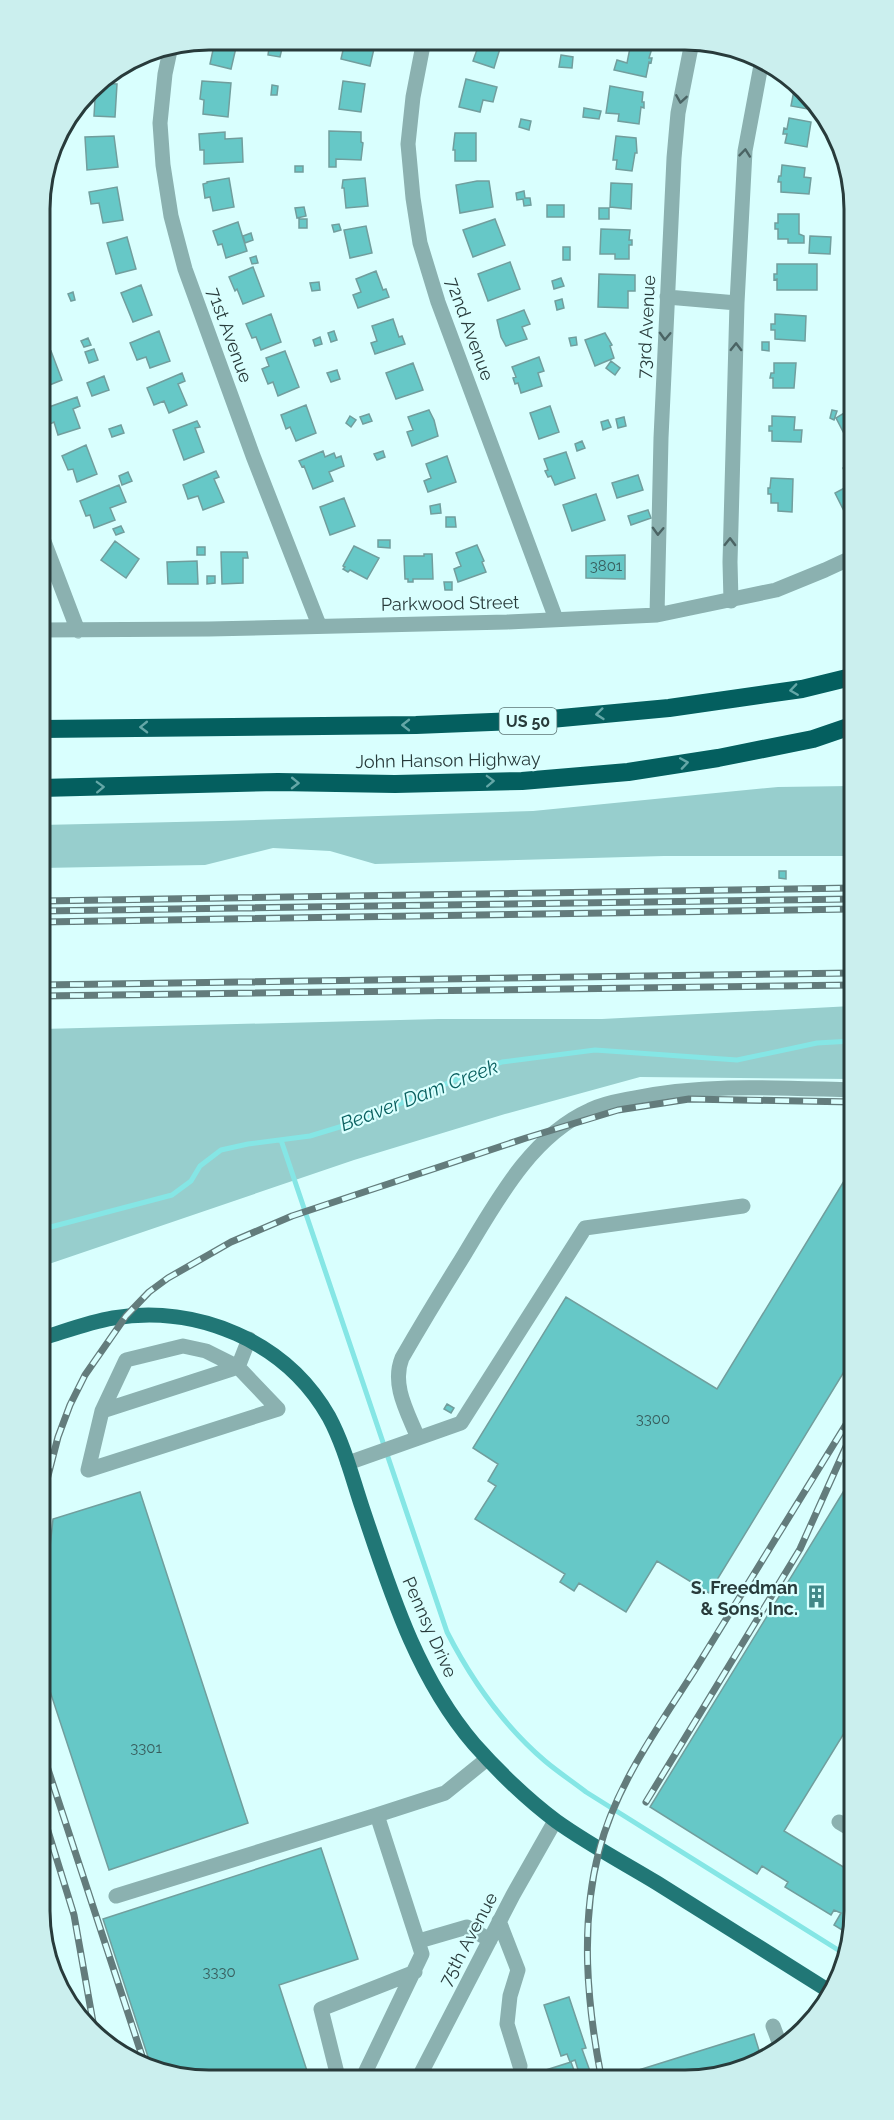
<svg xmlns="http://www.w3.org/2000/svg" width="894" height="2120" font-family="Raleway,sans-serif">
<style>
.green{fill:#97cecd}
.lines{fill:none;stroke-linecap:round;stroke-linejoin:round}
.stream{stroke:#85e6e5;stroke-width:5}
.building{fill:#66c8c7;stroke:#719e9d;stroke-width:1.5}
.minor{stroke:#8bb1b0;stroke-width:15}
.major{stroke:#217776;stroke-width:15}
.highway{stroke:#045f5f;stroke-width:18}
.rail-casing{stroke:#637c7c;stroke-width:7}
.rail{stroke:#d9fffe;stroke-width:4.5;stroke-dasharray:14;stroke-linecap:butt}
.oneway{stroke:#4b6464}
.oneway2{stroke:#64a7a7}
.labels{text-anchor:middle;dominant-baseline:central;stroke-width:4.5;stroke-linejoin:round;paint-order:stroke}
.number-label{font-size:15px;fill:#385e5e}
.shield{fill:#d9fffe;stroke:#5d7676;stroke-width:1.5}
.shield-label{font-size:16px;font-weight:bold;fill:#283b3b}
.street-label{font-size:18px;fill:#283b3b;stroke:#d9fffe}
.poi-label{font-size:18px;font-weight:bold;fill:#283b3b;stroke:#d9fffe;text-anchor:end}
.water-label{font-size:20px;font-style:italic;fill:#0a6060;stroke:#d9fffe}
.rim{fill:none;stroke:#283b3b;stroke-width:3}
</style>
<rect width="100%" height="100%" fill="#d9fffe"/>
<path class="green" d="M851,786V856H664L375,864L330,851L273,848L205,865L41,868V825L221,821L533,811L778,787Z
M852,1006V1079L640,1077L505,1114L354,1160L43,1266L42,1029L439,1019H602Z"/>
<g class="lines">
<path class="stream" d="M281,1140L447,1632C472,1681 503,1725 545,1761C558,1772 573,1782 586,1792L843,1953
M43,1229L172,1195L191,1181L200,1166L221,1150L248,1144L310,1136L369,1118L430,1090L502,1062L595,1050L737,1060L817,1043L852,1041"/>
</g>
<path class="building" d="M210,39H238L231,69L210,64L213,50L208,49Z
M354,40H376L370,66L341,59L344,46L352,48Z
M270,41L283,44L280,57L268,55Z
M480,41L502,42L494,68L473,61Z
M532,41H554L552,48Z
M631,43L652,48L649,58H652L651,63L649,62L646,77L614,70L617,60L627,63Z
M561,55L573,57L572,68L559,67Z
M466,79L497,87L493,102L483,100L480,112L459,107Z
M202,81L231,83L228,117L203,114L204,100L200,99Z
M343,81L365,84L361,112L339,109Z
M792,82L805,88L814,104L813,110L791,106L795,85H792Z
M96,83L117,84L115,117L94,116Z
M272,85L278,86L277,95H271Z
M610,86L643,92L642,102H644V108L641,107L639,124L618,121L619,114L606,113Z
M584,108L601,111L599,119L583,117Z
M789,118L811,122L807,147L785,143L787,134H783L784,128L787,129Z
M521,119L531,121L529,130L519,127Z
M329,131L361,132V142L363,143L361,160L336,159V167H329Z
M225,132V139L242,138L243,162L204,164V150H200L199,134Z
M455,133H476V161H455V150H453Z
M114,136L118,167L87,170L85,137Z
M616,136L636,138L637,153H635L632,171L616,169L617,160H613Z
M782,165L805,168L804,177L811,178L809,194L781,192V182H778L779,176H781Z
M295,166H303V172H295Z
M229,178L234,207L213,211L210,197L205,198L203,184L207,183V182Z
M365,178L368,206L346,208L344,188H342L343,180Z
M477,181H489L493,207L460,213L456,185Z
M611,183L632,184L631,209L610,207Z
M117,187L123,220L103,223L99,203L91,204L89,192Z
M524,191L525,198H530L531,205L524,206L523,199L517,200L516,193Z
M547,205H564V217H547Z
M304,207L306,216L297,218L295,208Z
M599,208H609V219H599Z
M778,214H799V234L804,236V243H788V239H778V229H775V223H778Z
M299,219H307V228H299Z
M495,219L505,245L473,257L463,230Z
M238,222L247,251L226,258L222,244L218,245L213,231Z
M45,223L48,233L41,235L39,225Z
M339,224L341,230L334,232L332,225Z
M366,226L372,253L350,258L344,230Z
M601,229L630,230L629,240H632V245H629V259H615V254H600Z
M251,233L253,240L245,243L243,236Z
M810,236L831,237L830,254L809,253Z
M127,237L136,269L116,274L107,243Z
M563,247H570V260H563Z
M256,256L258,263L252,264L250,258Z
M510,262L520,289L488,301L478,274Z
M777,264H817V290H777V279L774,280V274H777Z
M253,267L264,296L243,304L237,289L235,291L229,277Z
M376,271L383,290L386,289L389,297L358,308L353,295L361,292L356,279Z
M599,274L635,275V291H628V308L598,307Z
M561,278L564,286L554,289L552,281Z
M319,282L320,290L312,291L310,283Z
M141,285L152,315L133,322L121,293Z
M73,292L75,300L71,301L68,294Z
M562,299L564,308L557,310L555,301Z
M524,310L530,324L522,327L527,339L506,346L501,337L497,320Z
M271,314L281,342L261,350L256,337L252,338L246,324Z
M775,314L806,316L805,341L775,339V330H771V324H775Z
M393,319L399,337L402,336L405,344L375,354L371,343L377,341L372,326Z
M40,323L45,337L40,339Z
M159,331L170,361L150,368L146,357L137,360L130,343Z
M334,331L337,340L331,342L328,333Z
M605,333L612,345L610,346L614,358L595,366L585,340Z
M320,337L322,344L315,346L313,340Z
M576,337L577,345L571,346L569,338Z
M88,338L91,345L84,347L81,341Z
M762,342H769V351L762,350Z
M94,349L98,360L89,363L85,352Z
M51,351L62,380L42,388L40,384V355Z
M285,351L299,387L278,396L273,382L268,384L262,369L269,366L266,358Z
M539,357L544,371L538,373L542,386L521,393L518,383L515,384L513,378L516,377L512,367Z
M611,361L620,368L615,375L606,368Z
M413,363L423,390L396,399L386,373Z
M774,363H796L794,388H773V378H770L771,373H774Z
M337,370L340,379L331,382L327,373Z
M182,373L185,381L178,384L187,405L169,413L164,401L154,405L147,388Z
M104,376L109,390L92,396L87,383Z
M77,397L80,406L73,409L80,428L58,435L54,422L50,424L46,411L50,409L49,407Z
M306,405L316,433L296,441L290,427L286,429L281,415Z
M550,406L559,432L539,439L530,413Z
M429,410L434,420L438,436L412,446L407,432L413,430L408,417Z
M832,410L837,411L834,420L830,418Z
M844,413L850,424V445L836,418Z
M369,414L372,421L363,424L360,417Z
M350,416L356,420L351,427L346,423Z
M772,416L795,417L794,430H802L801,442L772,441V431H769V426H772Z
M624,417L626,426L618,428L616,419Z
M608,420L611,427L603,430L601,422Z
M197,421L200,427L195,428L204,452L184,460L173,430Z
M121,425L124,433L112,437L109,429Z
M582,441L585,448L577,451L575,444Z
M86,445L97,474L77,482L73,469L68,470L62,456Z
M323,451L325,457L334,453L336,458L341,456L344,466L329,472L333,481L313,489L304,466L302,467L299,461Z
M383,451L385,457L377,460L374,454Z
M566,452L575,478L555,485L551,476L548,477L545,471L548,470L544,459Z
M447,456L456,482L428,492L424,481L431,478L426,464Z
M850,464V483L843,468Z
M216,471L219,477L214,479L224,502L203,510L198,496L188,499L183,485Z
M128,472L132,481L122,485L119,476Z
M638,475L643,490L617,498L612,483Z
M771,478L793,479L792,512L778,511V503H771V494H768V488H770Z
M119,485L126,502L110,508L115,520L94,528L90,515L86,516L80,501Z
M850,485V510L845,513L835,493Z
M596,494L605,520L572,531L563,505Z
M344,498L355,526L330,535L320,507Z
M440,504L441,513L431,514L430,506Z
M648,510L651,518L631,525L628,516Z
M446,517H455L456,527H446Z
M121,526L124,532L116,535L113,529Z
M378,540H390V548L378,547Z
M115,541L139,559L126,578L101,560Z
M477,545L484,561L482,562L486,572L458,582L454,569L461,566L456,553Z
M354,546L379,558L367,579L350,570L348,572L343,569L345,567L343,566Z
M197,547H205V555H197Z
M221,552H247L248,558H243V583L222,584Z
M424,554H432L433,579H413V582H408V579H405L404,556H424Z
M625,555V579L586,578V556Z
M197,561L198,584H168L167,562Z
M207,576H215V583L207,584Z
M444,582H452V590H445Z
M779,871H786V879L779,878Z
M852,1168L853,1357L709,1593L657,1561L626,1612L579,1583L574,1591L560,1582L565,1574L475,1519L496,1486L488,1481L498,1464L473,1448L566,1297L717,1389Z
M447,1404L454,1408L451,1413L444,1409Z
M853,1476L854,1717L784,1831L855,1874V1922L850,1935L834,1925L841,1913L834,1910L831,1915L785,1887L788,1882L762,1866L757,1874L650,1807Z
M140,1492L248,1823L109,1870L44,1673V1603L53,1519Z
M321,1848L358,1959L279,1985L309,2077L176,2078L151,2066L103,1919Z
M569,1997L586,2048L582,2049L591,2074L584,2076H580L575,2060L570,2062L567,2054L561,2056L544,2005Z
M754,2034L762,2060L729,2075L630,2076L629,2073Z
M571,2062L576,2076H527Z"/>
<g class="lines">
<path class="minor" d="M424,40L413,97L408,144L413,198L420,243L438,302L556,619
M171,46L165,74L160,123L163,165L171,216L185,269L253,456L319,625
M667,297L737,303
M40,531L78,631
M731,601L730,562L737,303L745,151L761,65
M657,615L661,438L674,158L678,113L692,42
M41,630L209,629L507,622L657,615L776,590L825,570L851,558
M238,1367L102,1411L88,1470L278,1409L238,1367L249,1339
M102,1411L126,1360L183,1346L206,1351L238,1367
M418,1438C408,1413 391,1385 402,1358C421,1325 441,1292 461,1260C494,1206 529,1137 590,1110C604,1103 619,1101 634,1098C706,1083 779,1088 852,1090
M348,1463L461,1423L585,1228L743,1206
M839,1822L854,1831
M116,1896L377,1815
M499,1921L518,1970L510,1996L507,2024L520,2066
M419,1941L467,1927L490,1940
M773,2026L782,2050
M338,2077L321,2009L415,1972
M363,2077L422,1954L377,1815L445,1793L487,1759
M419,2077L513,1895L555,1821"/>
<path class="major" d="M43,1338C66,1331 89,1322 113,1318C197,1304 286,1341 329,1417C344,1445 352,1477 362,1507C390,1590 416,1676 474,1744C498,1771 528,1800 556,1821C588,1844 624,1863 657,1883C714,1919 772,1955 829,1991"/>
<path class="highway" d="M41,729L416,725L540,720L669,708L802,689L851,677
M41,788L278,782L395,784L522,781L628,772L718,758L813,739L851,726"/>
<defs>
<path id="rail" d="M42,901L852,888
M42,911L852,899
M42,922L852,909
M42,985L852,973
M42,996L852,985
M43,1495L58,1437L70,1405L85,1375L126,1316L149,1292L168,1278L231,1242L292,1216L526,1138L618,1110L689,1099L852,1102
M44,1757L144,2062
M646,1802L800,1549L853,1431
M44,1818L74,1915L96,2039
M601,2076C587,2003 580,1924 599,1851C616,1784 660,1725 696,1668C748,1583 801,1498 853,1413"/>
</defs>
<use href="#rail" class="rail-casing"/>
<use href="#rail" class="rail"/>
</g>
<defs><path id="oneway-chevron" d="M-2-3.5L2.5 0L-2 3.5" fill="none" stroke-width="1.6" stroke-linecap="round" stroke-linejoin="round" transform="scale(1.5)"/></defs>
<g class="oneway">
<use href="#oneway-chevron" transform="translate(681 99) rotate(99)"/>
<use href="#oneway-chevron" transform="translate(745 153) rotate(-84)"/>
<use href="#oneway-chevron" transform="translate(665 336) rotate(92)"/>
<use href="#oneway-chevron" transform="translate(736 347) rotate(-89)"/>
<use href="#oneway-chevron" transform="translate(658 531) rotate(92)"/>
<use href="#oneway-chevron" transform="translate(730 542) rotate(-89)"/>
</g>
<g class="oneway2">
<use href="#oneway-chevron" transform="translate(794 690) rotate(172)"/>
<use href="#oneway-chevron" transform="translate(600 714) rotate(174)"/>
<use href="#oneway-chevron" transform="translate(406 725) rotate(180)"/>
<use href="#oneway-chevron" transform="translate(144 727) rotate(179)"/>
<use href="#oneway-chevron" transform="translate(684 763) rotate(-9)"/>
<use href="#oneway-chevron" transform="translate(490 781) rotate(-2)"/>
<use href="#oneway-chevron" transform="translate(295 783) rotate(1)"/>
<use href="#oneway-chevron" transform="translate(100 787) rotate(-2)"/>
</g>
<defs>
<symbol id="building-bare" viewBox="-9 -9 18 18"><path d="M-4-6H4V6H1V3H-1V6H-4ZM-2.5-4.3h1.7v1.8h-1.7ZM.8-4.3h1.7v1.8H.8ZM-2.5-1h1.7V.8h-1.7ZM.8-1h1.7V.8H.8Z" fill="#408888" stroke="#d9fffe" stroke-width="2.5" paint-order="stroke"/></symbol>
</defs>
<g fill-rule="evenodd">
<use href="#building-bare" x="800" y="1580" width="33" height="33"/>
</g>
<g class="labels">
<g class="number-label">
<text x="606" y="566">3801</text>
<text x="653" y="1419">3300</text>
<text x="146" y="1748">3301</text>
<text x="219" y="1972">3330</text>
</g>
<rect class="shield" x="499.5" y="708" width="57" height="26" rx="4.5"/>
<g class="shield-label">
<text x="528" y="721">US 50</text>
</g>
<g class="street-label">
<text transform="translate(646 327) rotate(-87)">73rd Avenue</text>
<text transform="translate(470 329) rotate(70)">72nd Avenue</text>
<text transform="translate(230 335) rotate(70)">71st Avenue</text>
<text transform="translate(450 603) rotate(-1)">Parkwood Street</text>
<text transform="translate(448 760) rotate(-1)">John Hanson Highway</text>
<text transform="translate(430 1627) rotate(66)">Pennsy Drive</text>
<text transform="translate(468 1939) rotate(-62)">75th Avenue</text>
</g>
<g class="poi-label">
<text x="798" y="1587">S. Freedman<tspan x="798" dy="21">&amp; Sons, Inc.</tspan></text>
</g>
<g class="water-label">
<text transform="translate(419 1095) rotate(-21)">Beaver Dam Creek</text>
</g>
</g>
<path d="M0 0H894V2120H0ZM209 50H685A159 159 0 0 1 844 209V1911A159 159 0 0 1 685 2070H209A159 159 0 0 1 50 1911V209A159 159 0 0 1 209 50Z" fill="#cbefee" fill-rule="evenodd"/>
<path class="rim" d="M209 50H685A159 159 0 0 1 844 209V1911A159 159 0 0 1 685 2070H209A159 159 0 0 1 50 1911V209A159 159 0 0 1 209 50Z"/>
</svg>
